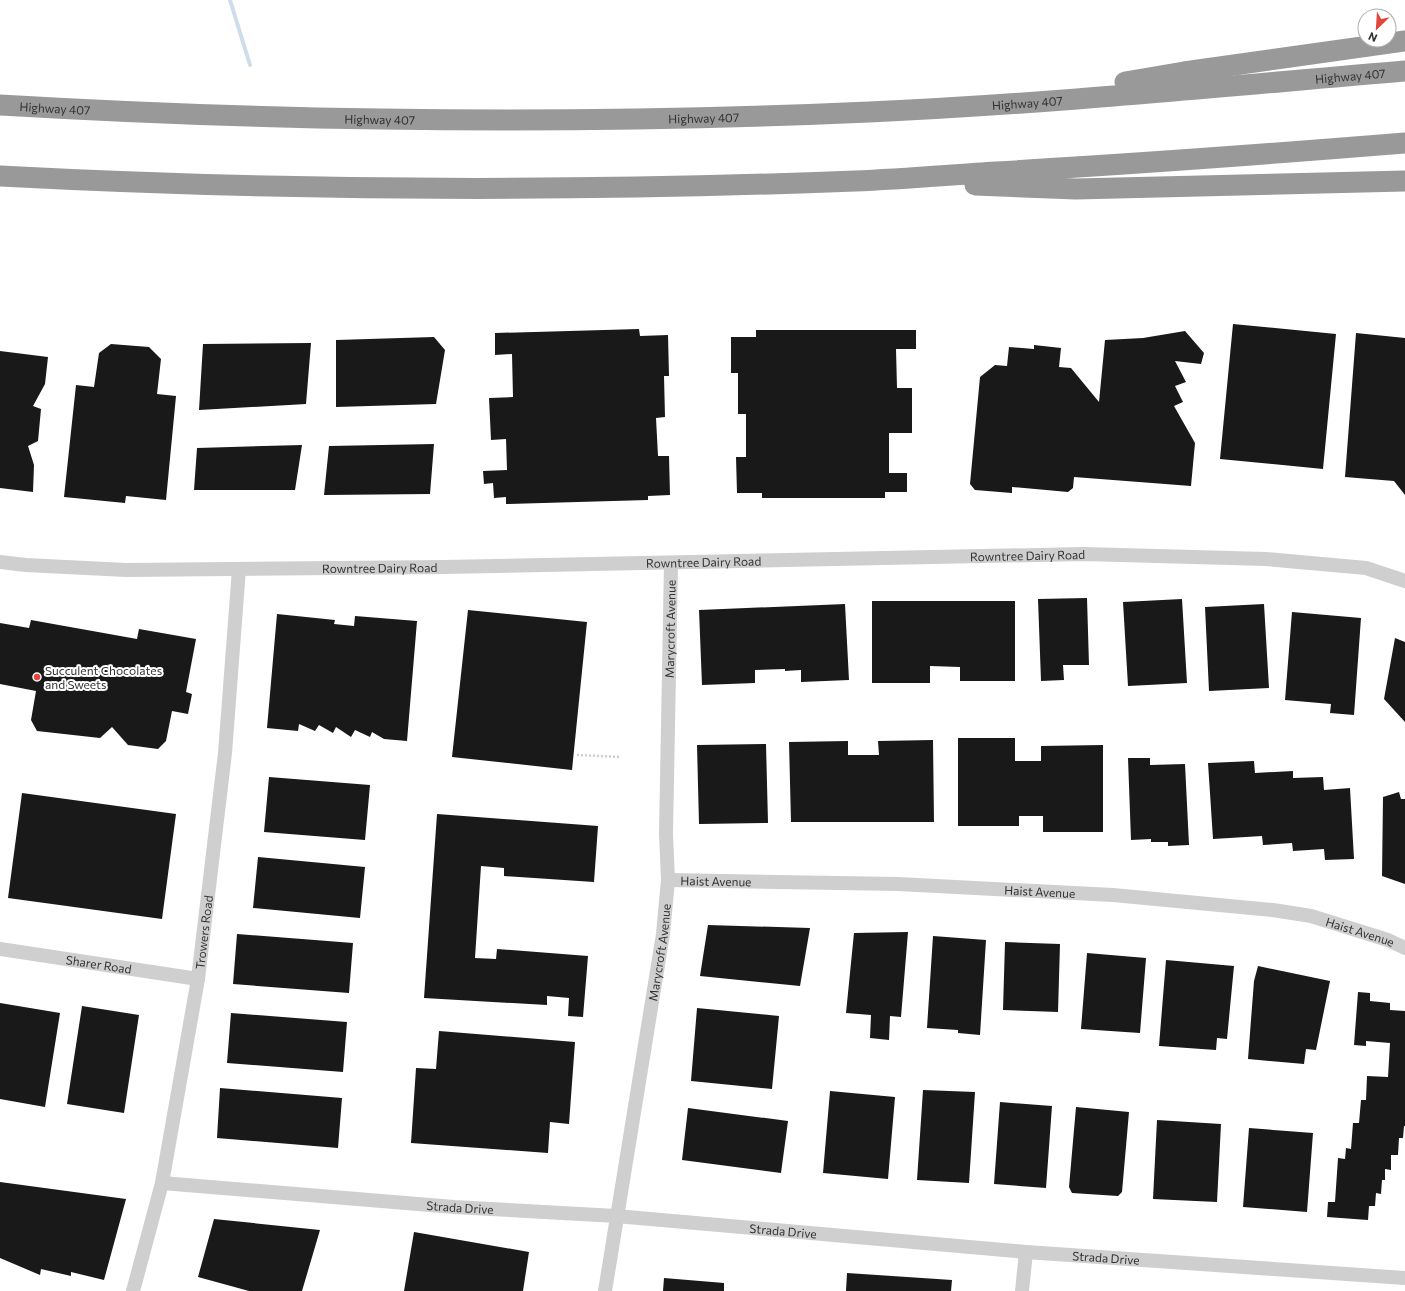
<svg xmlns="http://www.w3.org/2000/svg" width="1405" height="1291" font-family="Commissioner,sans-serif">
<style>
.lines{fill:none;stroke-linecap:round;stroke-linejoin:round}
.stream{stroke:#ceddec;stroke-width:4}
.building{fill:#191919}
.path{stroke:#ccc;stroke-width:2.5;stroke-dasharray:2 2;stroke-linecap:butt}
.minor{stroke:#cfcfcf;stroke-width:14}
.highway{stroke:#999;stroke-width:21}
.poi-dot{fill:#e0483d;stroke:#fff;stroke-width:1.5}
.labels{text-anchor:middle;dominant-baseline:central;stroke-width:4;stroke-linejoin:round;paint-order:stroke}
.street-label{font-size:12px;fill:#323232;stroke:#fff}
.poi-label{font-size:12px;fill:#323232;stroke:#fff;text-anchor:start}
</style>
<rect width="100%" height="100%" fill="#fff"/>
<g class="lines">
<path class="stream" d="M230,0L250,65"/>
</g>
<path class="building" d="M1233,324L1336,334L1323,469L1220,459Z
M639,329L640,336L668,335L669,376H664L665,417L656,418L658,456H669L670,495L648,496V500L506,504V497L494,498L493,483L484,484L483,471L507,470L506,439L491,440L489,398L513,397L512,354L495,355V333Z
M756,330H916V349H896L897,388H912V433H889V473H907V492H885V498H762V493H737L736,457H746V414H738V373H731V337H756Z
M1185,331L1204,353L1201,364L1175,361L1186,382L1175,386L1183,402L1174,406L1195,443L1191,486L1074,477L1073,488L1068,492L1012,487V493L975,490L970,484L980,377L995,365L1007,366L1009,347L1034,349V345L1061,348L1059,367L1071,368L1099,402L1105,340L1143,338Z
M1356,333L1405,338V495L1394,481L1345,477Z
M434,337L445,350L436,404L336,407V340Z
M311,343L306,404L199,410L203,344Z
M111,344L149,347L161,359L157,394L176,396L166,500L126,496L125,503L64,497L76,385L94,387L99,353Z
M0,351L48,357L45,384L33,406L41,409L38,441L28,446L34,465L33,492L0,488Z
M434,444L430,494L324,495L329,446Z
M302,445L295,490H194L197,448Z
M1087,598L1089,665H1063L1064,680L1041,681L1038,599Z
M1182,599L1187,683L1128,686L1123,602Z
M872,601H1015V681H960V667L930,666V683H872Z
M845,604L849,680L801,682V670L785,671V669L755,670V683L702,685L699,610Z
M1264,604L1269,688L1209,691L1205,607Z
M468,610L587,622L572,770L452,757Z
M1292,612L1361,618L1354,715L1330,713L1331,704L1285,700Z
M277,614L335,620L334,624L354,626L355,616L417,621L407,741L384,739L372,732L370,737L355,730L351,737L336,727L333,733L319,725L315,731L299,724L298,731L267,728Z
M31,620L137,639L139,629L196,639L186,692L192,694L188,714L172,711L166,741L158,749L128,745L112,727L100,738L37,731L31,720L36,691L0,684V623L29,628Z
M1395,638L1405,642V722L1384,699Z
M958,738H1015V761H1041V746L1103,745V832H1043V816H1019V826H958Z
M933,740L934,822H791L789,742L848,741V755H879L878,741Z
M766,744L768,823L699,824L697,745Z
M1128,758H1150V765L1185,764L1189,845L1168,846V842H1151V839L1131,840Z
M1254,761L1255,773L1293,771V778L1323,777L1324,790L1350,788L1354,859L1325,860L1324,849L1293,851L1292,843L1263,845L1262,836L1213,839L1208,763Z
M269,777L370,785L365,840L264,832Z
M1399,792L1401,799H1405V884L1382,876L1383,797Z
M22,793L176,814L162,919L8,898Z
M437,814L598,826L594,882L504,876V868L481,866L475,958L496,959L497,949L588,956L583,1017L568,1016L569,998L547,996V1005L424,998Z
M258,857L365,867L360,918L253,908Z
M708,925L810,928L800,986L700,976Z
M908,932L901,1017L890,1016L889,1040L870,1038L871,1015L846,1013L854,933Z
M237,934L353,943L349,993L233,984Z
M933,936L986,940L980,1035L958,1033V1030L927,1028Z
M1005,942L1060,944L1058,1012L1003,1010Z
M1087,953L1146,958L1140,1033L1081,1029Z
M1166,960L1234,966L1227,1039L1217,1038L1216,1050L1159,1046Z
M1258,966L1330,981L1316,1050L1306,1049L1304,1064L1248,1059L1254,981Z
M1358,992L1370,993V1001L1390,1003V1010L1405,1011V1126H1404L1403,1138H1399L1398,1155H1391V1170L1385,1169V1180H1382L1381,1194L1376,1193L1375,1206H1369L1368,1220L1327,1217L1328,1202H1335L1338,1158L1345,1159L1346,1148L1351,1149L1353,1123H1359L1361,1100H1366L1367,1076L1388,1077L1390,1043L1366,1041V1046L1354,1045Z
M0,1003L60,1013L45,1107L0,1099Z
M82,1006L139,1015L124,1113L67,1104Z
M697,1008L779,1016L772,1089L691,1081Z
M231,1013L347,1022L343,1072L227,1063Z
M439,1031L575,1042L569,1124L550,1122L548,1153L411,1143L416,1068L436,1069Z
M220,1088L342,1098L338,1148L217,1138Z
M923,1090L975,1092L969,1183L917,1180Z
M830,1091L895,1097L888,1179L823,1173Z
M1000,1102L1052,1106L1046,1188L994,1184Z
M1076,1107L1129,1112L1122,1192L1118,1196L1072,1193L1069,1187Z
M688,1108L788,1121L781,1173L682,1160Z
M1157,1120L1221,1124L1217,1202L1153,1199Z
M1249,1128L1313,1133L1307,1212L1243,1207Z
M0,1182L126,1199L104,1280L71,1272V1276L41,1269L40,1275L0,1258Z
M214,1219L320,1230L302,1291H249L198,1277Z
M414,1232L529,1252L523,1291H404Z
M847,1273L952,1280L951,1291H846Z
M664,1278L724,1283V1291H663Z"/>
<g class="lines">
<path class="path" d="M577,755L621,757"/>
<g class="minor">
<path id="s1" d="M0,562L26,565L126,570L443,567L1084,554L1266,559L1366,568L1405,581"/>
<path id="s2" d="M668,880L898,884L1113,895L1273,910L1311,916L1388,940L1405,948"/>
<path id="s3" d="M0,949L198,979"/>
<path id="s4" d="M162,1183L454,1207L616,1216L1026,1252L1405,1278"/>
<path id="s5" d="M133,1291L162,1183L198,979L225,753L239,569"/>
<path id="s6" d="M605,1291L663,934L668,880L666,834L671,563"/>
<path d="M1022,1291L1026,1252"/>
</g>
<g class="highway">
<path d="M1125,82L1184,72L1405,41"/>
<path id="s7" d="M0,105C289,122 580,125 869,112C1048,104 1227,86 1405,71"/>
<path d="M0,176C284,191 571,192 855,181C902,179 949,175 996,172C1133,164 1269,154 1405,143"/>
<path d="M975,185L1076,189L1405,181"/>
</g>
</g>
<circle class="poi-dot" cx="37" cy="677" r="4"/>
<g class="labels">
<g class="street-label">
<text stroke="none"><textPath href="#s7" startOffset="1352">Highway 407</textPath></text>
<text stroke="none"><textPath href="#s7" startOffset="1028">Highway 407</textPath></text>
<text stroke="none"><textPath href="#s7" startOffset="55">Highway 407</textPath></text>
<text stroke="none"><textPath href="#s7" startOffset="704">Highway 407</textPath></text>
<text stroke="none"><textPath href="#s7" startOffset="380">Highway 407</textPath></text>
<text stroke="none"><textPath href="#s1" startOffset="1028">Rowntree Dairy Road</textPath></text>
<text stroke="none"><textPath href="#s1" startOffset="704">Rowntree Dairy Road</textPath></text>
<text stroke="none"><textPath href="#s1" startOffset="380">Rowntree Dairy Road</textPath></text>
<text stroke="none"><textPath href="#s6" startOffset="667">Marycroft Avenue</textPath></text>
<text stroke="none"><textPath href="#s2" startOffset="48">Haist Avenue</textPath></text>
<text stroke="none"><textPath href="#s2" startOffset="372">Haist Avenue</textPath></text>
<text stroke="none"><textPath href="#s2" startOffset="696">Haist Avenue</textPath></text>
<text stroke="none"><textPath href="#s5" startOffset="366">Trowers Road</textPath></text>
<text stroke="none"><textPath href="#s6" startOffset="343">Marycroft Avenue</textPath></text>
<text stroke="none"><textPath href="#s3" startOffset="100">Sharer Road</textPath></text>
<text stroke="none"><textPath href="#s4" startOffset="299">Strada Drive</textPath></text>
<text stroke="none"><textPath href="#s4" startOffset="623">Strada Drive</textPath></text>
<text stroke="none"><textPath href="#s4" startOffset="947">Strada Drive</textPath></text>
</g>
<g class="poi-label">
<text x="45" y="670">Succulent Chocolates<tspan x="45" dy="14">and Sweets</tspan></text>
</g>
</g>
<g transform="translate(1377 28) rotate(205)"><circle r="19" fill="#ffffff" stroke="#adadad"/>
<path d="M0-3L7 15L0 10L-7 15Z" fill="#e0483d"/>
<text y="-6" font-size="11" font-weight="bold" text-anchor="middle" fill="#323232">N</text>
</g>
</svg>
